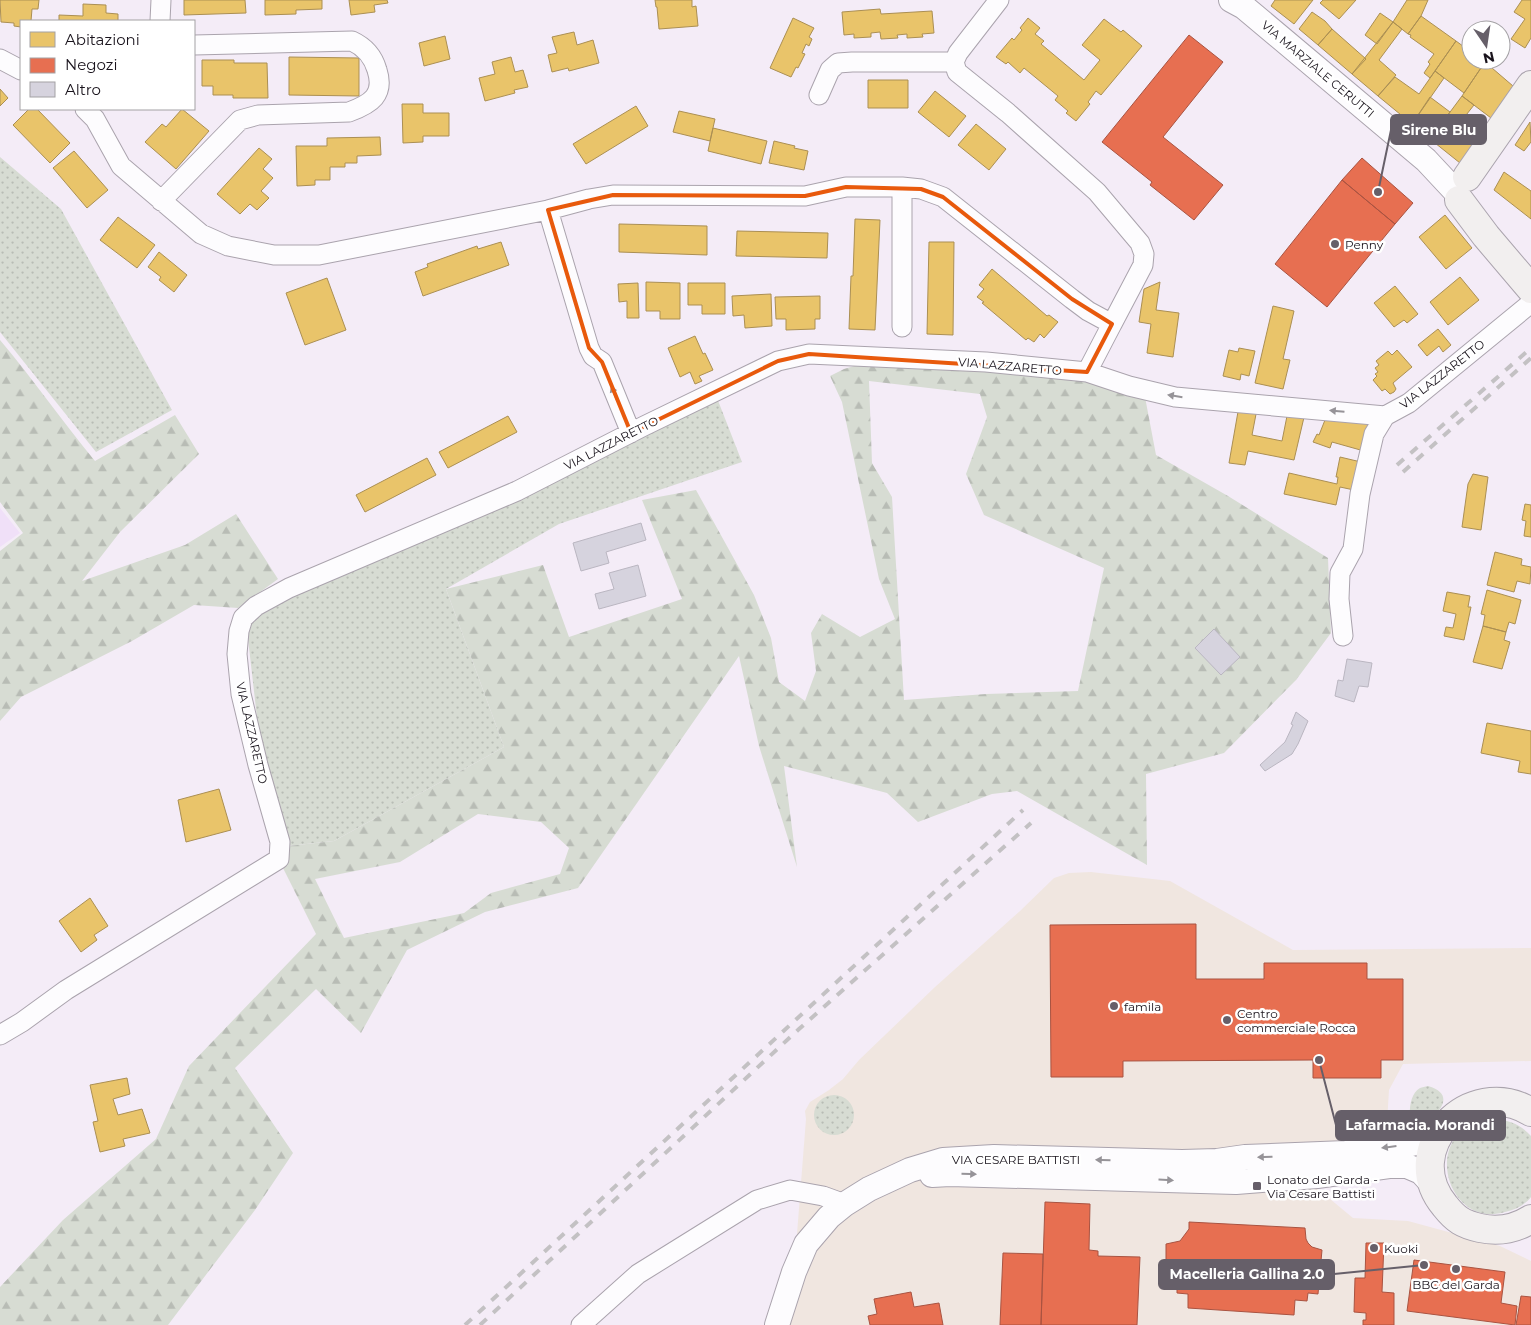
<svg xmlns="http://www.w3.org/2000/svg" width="1531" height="1325" font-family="Montserrat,sans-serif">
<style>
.commercial{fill:#f0e6e0}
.built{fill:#f0e0f8}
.green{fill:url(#green-dots)}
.forest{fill:url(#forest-firs);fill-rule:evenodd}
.homes{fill:#e9c46a;stroke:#ab8f53}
.shops{fill:#e76f51;stroke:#a95341;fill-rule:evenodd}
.building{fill:#d6d3de;stroke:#bab6c1}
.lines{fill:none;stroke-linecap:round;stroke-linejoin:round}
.minor-casing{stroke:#aaa3ad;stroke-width:21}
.tertiary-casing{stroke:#aaa3ad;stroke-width:26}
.secondary-casing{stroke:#aaa3ad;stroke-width:30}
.minor{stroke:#fdfcfe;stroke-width:19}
.tertiary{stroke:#fdfcfe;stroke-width:24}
.secondary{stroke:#f2efef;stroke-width:28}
.rail{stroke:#c3c1c3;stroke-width:4;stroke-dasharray:9 9;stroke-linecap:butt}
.oneway{fill:#969398}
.marked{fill:none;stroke:#e8590c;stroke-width:4;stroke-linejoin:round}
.poi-dot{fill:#665f69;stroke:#fff;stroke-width:2}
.labels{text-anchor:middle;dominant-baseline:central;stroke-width:5;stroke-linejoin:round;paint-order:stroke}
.street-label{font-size:12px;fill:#19131c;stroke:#fff}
.poi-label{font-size:12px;fill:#19131c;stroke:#fff;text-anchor:start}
.leader{fill:none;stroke:#665f69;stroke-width:2}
.callout-dot{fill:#665f69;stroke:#fff;stroke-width:2}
.callout{fill:#665f69;stroke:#665f69;stroke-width:2}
.callout-label{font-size:14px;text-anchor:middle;font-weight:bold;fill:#fff}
</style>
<defs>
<pattern id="green-dots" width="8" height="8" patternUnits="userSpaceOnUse" patternTransform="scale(1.25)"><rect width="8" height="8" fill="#d7dcd3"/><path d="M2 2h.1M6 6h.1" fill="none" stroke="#b8bcb5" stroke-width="1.8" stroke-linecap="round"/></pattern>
<pattern id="forest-firs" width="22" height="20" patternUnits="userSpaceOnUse" patternTransform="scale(1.25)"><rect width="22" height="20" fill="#d7dcd3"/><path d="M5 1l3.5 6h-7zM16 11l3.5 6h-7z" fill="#b8bcb5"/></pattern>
</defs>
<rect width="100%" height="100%" fill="#f4ecf7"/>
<path class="commercial" d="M1091,872L1170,881L1293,950L1531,948V1061L1403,1064L1389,1090L1387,1123L1318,1189L1353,1218L1408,1221L1500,1246L1531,1261V1325H777L794,1272L806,1119L805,1111L810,1102L829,1090L843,1079L859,1060L935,987L1020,911L1054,878L1069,873Z"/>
<path class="built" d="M0,508L20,533L0,547Z"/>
<path class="green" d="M0,157L61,209L172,410L96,452L0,332Z
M717,398L742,462L559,524L446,589L504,747L334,841L288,846L259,735L247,630L260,613L289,588Z
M1428,1086C1462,1096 1431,1120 1417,1130L1411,1128C1409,1116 1408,1095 1420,1088C1422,1087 1425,1087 1428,1086Z
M814 1115a20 20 0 1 1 40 0a20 20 0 1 1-40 0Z
M1494,1118C1510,1121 1520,1124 1531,1136V1197C1525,1205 1515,1210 1505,1212C1449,1229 1421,1140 1479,1121C1484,1119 1489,1119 1494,1118Z"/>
<path class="forest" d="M0,340C33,379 62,421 95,461L175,415L199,454L120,532L82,581L185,545L236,514L278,579L238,608L194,605L132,641L21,697L0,721V551L23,533L0,502Z
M868,362L1076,379L1145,397L1156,455L1228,496L1328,558L1331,633L1296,680L1224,753L1146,774L1147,865L1017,791L992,794L918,822L887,793L784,766L797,867L759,746L739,656L578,888L485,912L407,950L361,1033L316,989L235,1068L293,1153L255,1210L168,1325H0V1287L63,1220L156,1139L189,1066L316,934L283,868L288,846L334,841L504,747L446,589L543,565L569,637L682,599L642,500L696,490L754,595L771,638L779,682L805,701L816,671L811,633L822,614L860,637L895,619L879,579L842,402L830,376L844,369ZM869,381L980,394L987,417L966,474L984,515L1104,568L1078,691L986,694L904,700L892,497L872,463ZM478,814L541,822L569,848L560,874L491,893L464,913L344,938L315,879L400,862Z"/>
<path class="homes" d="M0,0H39L38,9H32L31,21H21V27L14,26V23L1,22Z
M184,0H245L246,13L184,15Z
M265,0H322V9L296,10V14L265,15Z
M349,0H387L388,3L374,5L375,12L351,15Z
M655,0H692V7L696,6L698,26L659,29L657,7H656Z
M1275,0H1313L1294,24L1271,6Z
M1323,0H1356L1339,19L1320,3Z
M1407,0H1428L1421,16L1408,34L1393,22Z
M1522,0H1531V38L1525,48L1511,39L1525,19L1514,12Z
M83,4L106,5V13L118,14V21H59V15L83,16Z
M880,9L881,14L932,11L934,33L922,34L923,37L907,38V34L897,35L898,38L881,39L880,32L871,33V37L854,38V34L844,35L842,12Z
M1312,12L1325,21L1332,29L1318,45L1299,29Z
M1380,13L1393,22L1377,44L1365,35Z
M1421,16L1456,41L1430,78L1424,73L1430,64L1428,62L1434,54L1410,37L1411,35L1408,34Z
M793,18L814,28L809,37L812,39L809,46L806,44L802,53L805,54L798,68L796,67L791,77L770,68Z
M1028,18L1040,28L1035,34L1044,41L1041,44L1084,80L1100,60L1082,45L1104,19L1121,32L1123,30L1142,46L1101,95L1096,91L1088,102L1090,104L1076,121L1066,113L1068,111L1055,100L1058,96L1024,68L1020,73L1008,62L1006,64L996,57L1012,38L1014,40L1022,30L1020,28Z
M1393,22L1402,29L1379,60L1396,75L1378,96L1352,74Z
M1332,29L1366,59L1352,74L1318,45Z
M574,32L577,45L593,40L599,63L569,71L568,68L552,72L548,55L557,53L552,37Z
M445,36L450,59L424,66L419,43Z
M1456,41L1471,52V60H1482L1485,62L1464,93L1435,71Z
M289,57L359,58V96L289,95Z
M511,57L515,72L523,70L528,87L514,90L515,93L485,101L479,78L495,74L492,62Z
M202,60H234V63H267L268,98H233V95H213V86H202Z
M1485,62L1513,86L1491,118L1462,96Z
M1435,71L1444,78L1412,124L1378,96L1395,77L1419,94Z
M868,80H908V108H868Z
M0,89L8,98L0,106Z
M935,91L966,116L949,137L918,112Z
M1462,96L1474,105L1455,129L1474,144L1460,163L1430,139Z
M1430,97L1450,112L1430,139L1412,124Z
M402,104H423V113H449V136H423V142L403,143Z
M636,106L648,126L586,164L573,144Z
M29,109H37L70,143L50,163L13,125Z
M182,109L209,131L176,169L145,142L162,124L166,127Z
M679,111L715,119L710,141L673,132Z
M1530,122L1531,142L1524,151L1515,145Z
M976,124L1006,149L989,170L958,145Z
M713,128L767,141L761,164L708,151Z
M380,137L381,155L357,156V163H345V167H330V180H315V185L297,186L296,146H327V138Z
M774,141L795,146L794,148L808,151L804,170L769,163Z
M259,148L272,159L263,169L273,178L261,191L269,198L257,210L250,204L240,214L217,194Z
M74,151L108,190L87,208L53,168Z
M1504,172L1531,191V219L1494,190Z
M1445,215L1472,248L1446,269L1419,237Z
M118,217L155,245L137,268L100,240Z
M855,219L880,220L875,330L849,329L851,276H853Z
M619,224L707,226V255L619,252Z
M737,231L828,233L827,258L736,256Z
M501,242L509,265L423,296L415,272L428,267L427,264L477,246L478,249Z
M929,242H954L953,335L927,334Z
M159,252L187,275L174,292L159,280L161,277L148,267Z
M992,269L1047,316L1049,315L1058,322L1044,338L1040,334L1034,342L1028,338L1026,340L982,303L984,302L977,297L984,289L979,285Z
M1460,277L1479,300L1448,325L1430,302Z
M327,278L346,330L305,345L286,293Z
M646,282L680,283V319H660V311H646Z
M1160,282L1156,310L1179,313L1173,357L1147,353L1151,324L1139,322L1144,289Z
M638,283L639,318H627V301L619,302L618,284Z
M688,283H725V314H702V305H688Z
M1395,286L1418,314L1407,323L1404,320L1394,327L1374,303Z
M771,294L772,326L745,328L744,315L733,316L732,296Z
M820,296V319H815V329L786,330V319H776L775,297Z
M1273,306L1294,311L1283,359L1290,360L1283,389L1255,383Z
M1438,329L1451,345L1443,352L1439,346L1427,356L1418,345Z
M695,336L703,354L705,353L713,370L699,376L702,381L695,384L690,372L680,377L668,348Z
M1239,348L1255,351L1249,376L1241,374L1240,380L1223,376L1229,350L1238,352Z
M1397,350L1412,367L1393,383L1396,389L1394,392L1390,394L1385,389L1382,391L1373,380L1377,376L1375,374L1378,372L1375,368L1379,365L1376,361L1388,351L1392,355Z
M1239,406L1257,409L1252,435L1282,441L1288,411L1305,413L1294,460L1248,451L1245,465L1229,463Z
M1327,415L1371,420L1364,451L1332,442L1330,448L1313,442L1317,434L1319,435Z
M508,416L517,432L448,468L439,452Z
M1340,457L1361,462L1354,490L1340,487L1336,505L1284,494L1289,473L1337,484L1338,477H1336Z
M427,458L436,475L365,512L356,495Z
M1473,474L1488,477L1481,530L1462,527L1468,484Z
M1525,504L1531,505V537L1524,536L1526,521L1522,520Z
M1495,552L1522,559L1521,565L1531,567L1530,584L1517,581L1514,592L1487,585Z
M1487,590L1521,600L1515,624L1509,622L1506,632L1483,626L1485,615L1481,614Z
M1447,592L1470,596L1468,607H1471L1464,640L1444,636L1446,627L1453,628L1456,614L1443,611Z
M1483,626L1506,632L1504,640L1510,642L1502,669L1473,662Z
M1487,723L1531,731V774L1518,772L1520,761L1481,753Z
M219,789L231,830L186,842L178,800Z
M90,898L108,926L94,935L97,940L81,952L59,921Z
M127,1078L130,1094L113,1099L118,1115L142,1109L150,1133L123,1139L125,1146L100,1152L93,1122L98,1121L90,1085Z"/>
<path class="shops" d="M1189,35L1223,62L1163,137L1223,185L1194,220L1150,185L1152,182L1102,142Z
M1362,158L1413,203L1395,224L1342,180Z
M1342,180L1395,224L1327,307L1275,264Z
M1196,924V979H1264V963H1367V979H1403V1060H1381V1078H1313V1060L1123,1061V1077H1051L1050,925Z
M1045,1202L1090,1204L1089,1250L1098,1251V1256L1140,1257L1137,1325H1041Z
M1189,1222L1305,1228L1306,1239L1308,1243L1312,1247L1322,1250L1318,1294L1308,1293L1307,1301L1295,1300L1294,1315L1188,1308V1294L1177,1293V1285L1166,1284V1244L1180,1241L1189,1229ZM1238,1272L1249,1273L1252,1276L1251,1286L1237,1287L1235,1282L1236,1275Z
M1366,1243H1384L1382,1292L1394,1293V1325H1363V1320H1366V1313L1354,1312L1355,1278H1365Z
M1003,1253L1043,1254L1041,1325H1000Z
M1414,1260L1505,1272L1501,1303L1517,1306L1515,1325L1407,1311Z
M911,1292L914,1307L939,1303L943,1325H870L868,1316L877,1314L874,1299Z
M1521,1296L1531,1297V1325H1516Z"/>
<path class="building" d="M641,523L646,540L606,552L609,563L581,571L573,543Z
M638,565L646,596L599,609L595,594L614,589L609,573Z
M1214,629L1240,657L1221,675L1195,648Z
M1347,659L1372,663L1368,687L1359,686L1354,702L1335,696L1338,680L1343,681Z
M1296,712L1308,721L1298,744L1292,754L1265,771L1260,765L1285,742L1293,725L1291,724Z"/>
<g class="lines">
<defs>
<path id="minor" d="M160,21L161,0
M0,59L21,70
M819,95L830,70L838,63L852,62H954
M85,109L95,119L121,166L201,234L228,246L274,255H319L548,210L589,199L613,195L805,196L846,187H902L921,189L943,197L1072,299L1088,311L1112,324L1143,265L1144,254L1140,243L1097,192L1008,113L957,72L954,62L958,53L999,0
M902,187V327
M161,201L240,120L258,115L349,112C371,104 385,95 377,70C373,56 365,47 352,41L194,45
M548,210L589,348L593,356L602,362L631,433
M1087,372L1112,324
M1343,636L1339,599L1340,573L1353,549L1360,494L1374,434L1385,416
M0,1035L22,1022L66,990L279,859L280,842L258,765L241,694L237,654L239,631L243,618L256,606L289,588L517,491L644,426L778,361L809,354L986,362L1087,372L1129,386L1175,397L1385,416L1409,403L1531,303
M581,1325L638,1274L757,1200L790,1190L823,1196L845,1204"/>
<path id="tertiary" d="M1231,0L1244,7L1426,160L1454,190
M932,1175L950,1174L1236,1182L1317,1176L1389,1166H1407L1421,1172L1433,1185
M777,1325L794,1272L806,1244L829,1217L845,1204L869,1189L910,1170L943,1160L994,1157L1182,1162L1217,1161L1245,1157L1346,1153L1408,1145L1437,1137"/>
<path id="secondary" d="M1467,177L1531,85
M1459,200L1486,236L1531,289
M1531,1112C1469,1074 1398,1150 1445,1206C1456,1220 1463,1224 1480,1228C1498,1232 1515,1229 1531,1219"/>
</defs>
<use href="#minor" class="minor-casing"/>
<use href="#tertiary" class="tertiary-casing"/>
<use href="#secondary" class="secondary-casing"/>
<use href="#minor" class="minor"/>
<use href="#tertiary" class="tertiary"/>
<use href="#secondary" class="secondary"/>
<path class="rail" d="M1397,465L1531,348
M1403,472L1531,358
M465,1325L1023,810
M480,1325L799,1029L1031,823"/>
</g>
<defs><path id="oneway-solid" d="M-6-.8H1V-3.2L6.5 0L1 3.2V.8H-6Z" transform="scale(1.25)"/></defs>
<g class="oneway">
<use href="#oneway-solid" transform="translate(614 393) rotate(-112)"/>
<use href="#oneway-solid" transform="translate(1175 396) rotate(-171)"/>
<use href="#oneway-solid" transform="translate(1337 411) rotate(-175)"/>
<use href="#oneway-solid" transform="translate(1389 1147) rotate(173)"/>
<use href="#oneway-solid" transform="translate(1265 1157) rotate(178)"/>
<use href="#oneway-solid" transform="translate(1103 1160) rotate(-178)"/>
<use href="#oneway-solid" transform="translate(969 1174) rotate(2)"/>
<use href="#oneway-solid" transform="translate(1166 1180) rotate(3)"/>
</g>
<path class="marked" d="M846,187L921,189L943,197L1072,299L1112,324L1087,372L809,354L778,361L631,433L602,362L589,348L548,210L613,195L805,196Z"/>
<g class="poi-dot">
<circle cx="1335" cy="244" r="5"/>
<circle cx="1114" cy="1006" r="5"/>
<circle cx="1227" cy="1020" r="5"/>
<rect x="1252" y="1181" width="10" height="10" rx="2.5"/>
<circle cx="1374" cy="1248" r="5"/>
<circle cx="1456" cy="1269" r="5"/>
</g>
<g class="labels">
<g class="street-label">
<text transform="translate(1318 69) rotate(40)">VIA MARZIALE CERUTTI</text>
<text transform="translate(1010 366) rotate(5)">VIA LAZZARETTO</text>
<text transform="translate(1442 374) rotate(-38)">VIA LAZZARETTO</text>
<text transform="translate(611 443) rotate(-27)">VIA LAZZARETTO</text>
<text transform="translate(252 733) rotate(77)">VIA LAZZARETTO</text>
<text x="1016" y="1159">VIA CESARE BATTISTI</text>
</g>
<g class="poi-label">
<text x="1345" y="244">Penny</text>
<text x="1124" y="1006">famila</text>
<text x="1237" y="1013">Centro<tspan x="1237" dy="14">commerciale Rocca</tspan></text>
<text x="1267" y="1179">Lonato del Garda -<tspan x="1267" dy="14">Via Cesare Battisti</tspan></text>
<text x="1384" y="1248">Kuoki</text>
<text x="1456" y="1284" text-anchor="middle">BBC del Garda</text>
</g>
</g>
<path class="leader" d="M1378 192L1391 130M1319 1060L1336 1125M1424 1265L1334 1274"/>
<g class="callout-dot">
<circle cx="1378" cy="192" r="5"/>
<circle cx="1319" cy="1060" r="5"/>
<circle cx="1424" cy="1265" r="5"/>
</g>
<g class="callout">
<rect x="1391" y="115" width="95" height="29" rx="5"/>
<rect x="1336" y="1111" width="169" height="29" rx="5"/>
<rect x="1159" y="1260" width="175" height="29" rx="5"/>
</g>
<g class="callout-label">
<text x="1439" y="135">Sirene Blu</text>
<text x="1420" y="1130">Lafarmacia. Morandi</text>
<text x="1247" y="1279">Macelleria Gallina 2.0</text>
</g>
<rect x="20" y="20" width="175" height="90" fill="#ffffff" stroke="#a3a1a4"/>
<rect x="30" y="32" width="25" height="15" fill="#e9c46a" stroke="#a3a1a4"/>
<text x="65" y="45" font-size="15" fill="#19131c">Abitazioni</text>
<rect x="30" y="58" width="25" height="15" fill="#e76f51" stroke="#a3a1a4"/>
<text x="65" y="70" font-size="15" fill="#19131c">Negozi</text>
<rect x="30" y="82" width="25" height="15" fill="#d6d3de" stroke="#a3a1a4"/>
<text x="65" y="95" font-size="15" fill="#19131c">Altro</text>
<g transform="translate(1486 45) rotate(167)"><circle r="24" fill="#ffffff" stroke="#a3a1a4"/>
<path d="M0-4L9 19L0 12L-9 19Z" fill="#665f69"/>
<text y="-8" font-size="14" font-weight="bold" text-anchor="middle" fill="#19131c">N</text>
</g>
</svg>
